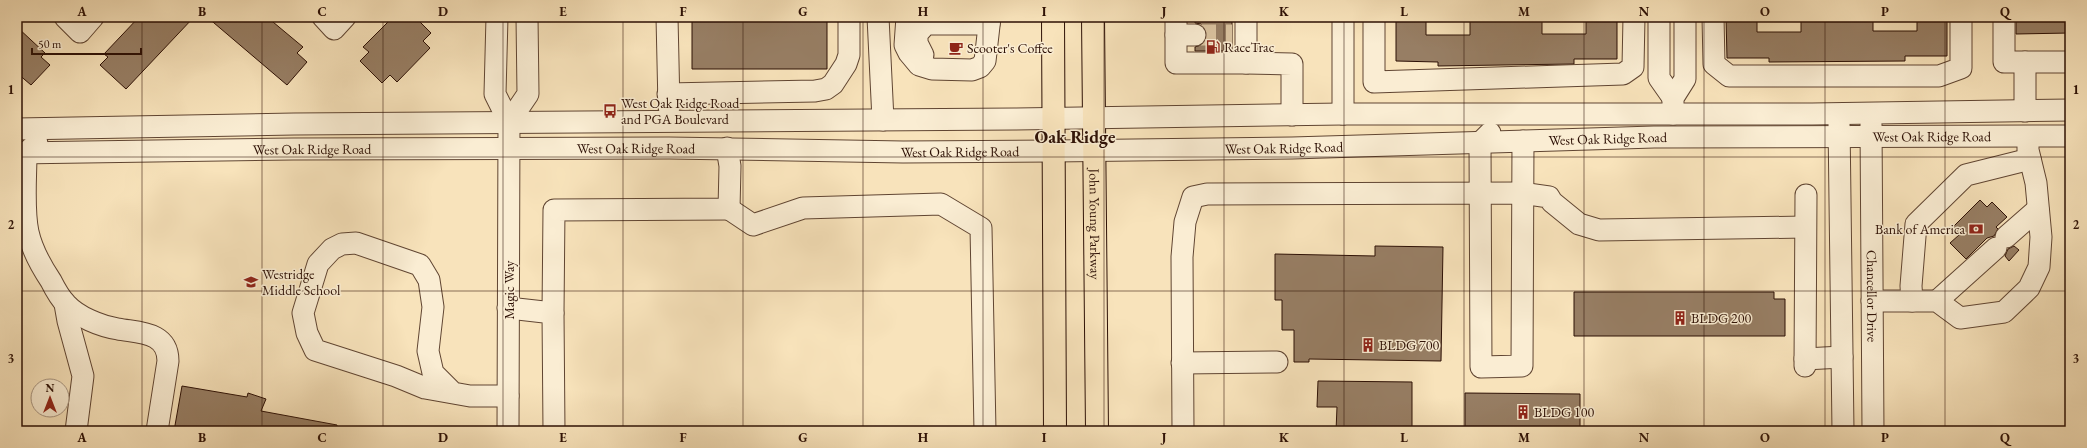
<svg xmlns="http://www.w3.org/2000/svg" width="2087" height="448" font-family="'EB Garamond',serif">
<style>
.building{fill:#977e64;stroke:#2d1005}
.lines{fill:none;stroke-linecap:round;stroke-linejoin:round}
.minor-tunnel{stroke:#dac3a0;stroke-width:21;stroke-dasharray:21 10;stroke-linecap:butt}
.minor-casing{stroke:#604532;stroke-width:23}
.highway-casing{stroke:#2d1005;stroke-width:24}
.minor{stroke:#faedd3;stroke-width:21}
.highway{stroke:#f8e3bb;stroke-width:22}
.grid{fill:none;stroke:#2d1005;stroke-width:1;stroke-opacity:0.55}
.labels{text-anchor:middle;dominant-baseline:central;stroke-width:3;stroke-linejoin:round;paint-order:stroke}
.poi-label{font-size:14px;fill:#2d1005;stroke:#faedd3;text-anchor:start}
.street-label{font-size:14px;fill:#2d1005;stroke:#faedd3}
.district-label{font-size:18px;font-weight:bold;fill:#2d1005;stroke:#faedd3}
.neatline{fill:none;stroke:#2d1005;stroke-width:1.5}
.grid-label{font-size:13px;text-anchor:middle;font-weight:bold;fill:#2d1005}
</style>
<rect width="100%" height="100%" fill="#f8e3bb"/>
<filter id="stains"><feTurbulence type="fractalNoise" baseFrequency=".005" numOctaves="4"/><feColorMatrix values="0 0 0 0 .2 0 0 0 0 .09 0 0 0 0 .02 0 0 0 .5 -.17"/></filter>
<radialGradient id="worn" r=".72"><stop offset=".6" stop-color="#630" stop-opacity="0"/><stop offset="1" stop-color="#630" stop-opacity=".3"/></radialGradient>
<path class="building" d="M139,17H194L126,89L100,65L108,57L104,54Z
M207,17H267L303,47L297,53L307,62L287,85Z
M393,17H415L431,33L423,41L430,48L397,82L390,75L382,83L360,61L369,52L363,47Z
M692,17H827V69H692Z
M1195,17H1232V51H1195V47L1201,45L1207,35L1205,29L1201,24L1195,23Z
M1396,17H1426V35H1470V17H1542V34H1586V17H1617V59H1574V64L1501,65L1438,66V62L1396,61Z
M1726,17H1757V32H1801V17H1873V31H1917V17H1947V56H1905V61L1769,62V58H1727Z
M2016,17H2070V33L2016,34Z
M17,27L45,53L41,57L50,65L31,85L17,73Z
M1980,200L1987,207L1992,202L2007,217L1996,227L1998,229L1994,236L1987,238L1966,259L1950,243L1959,235L1952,228Z
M1375,246L1443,247L1441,361L1309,359V362H1294V330H1282V300H1275V254L1375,256Z
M2014,246L2019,250L2009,261L2005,256L2008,249Z
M1574,292H1774V299H1785V336H1574Z
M1318,381L1412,382V431H1336L1337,407H1317Z
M182,386L247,397L248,393L266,399L261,411L337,425V431H174Z
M1465,393L1580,394V431H1465Z"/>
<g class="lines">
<path class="minor-tunnel" d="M1195,35H1232"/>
<defs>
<g id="minor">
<path d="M65,17L80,32L93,17"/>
<path d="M323,17L334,29L345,17"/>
<path d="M497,17L495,94L509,122L508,431"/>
<path d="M667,17L669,107"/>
<path d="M878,17L883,120"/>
<path d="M907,17L905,45L909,53L919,65L932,69L972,70L980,67L985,61L990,17"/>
<path d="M1176,17V63H1246V17"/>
<path d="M1374,17V82L1623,74L1633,67L1634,17"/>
<path d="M1659,17V78L1673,98"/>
<path d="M1713,17L1714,64L1729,76H1939L1961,68V17"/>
<path d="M2004,17V62H2070"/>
<path d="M1343,19V114"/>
<path d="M1176,35H1195"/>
<path d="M923,55L917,43V34L926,24H989"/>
<path d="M2025,62V111"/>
<path d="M1246,63L1292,64V115"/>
<path d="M668,94L815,91L826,89L833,84L846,64L849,55V17"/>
<path d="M1673,114V98L1685,79V17"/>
<path d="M509,122L528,94L527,17"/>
<path d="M1839,123L1843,431"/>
<path id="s1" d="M1871,124L1873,431"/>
<path d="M17,129L294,124L1015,119L1343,114H1812L2070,110"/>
<path d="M1490,133L1480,143L1481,367L1522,366L1523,141"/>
<path d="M37,143L26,153C26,176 23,210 28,232C32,250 41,266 51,281C55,289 60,298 66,304C78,317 100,326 118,329C138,333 168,331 168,361L157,431"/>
<path id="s2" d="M17,153L293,149L669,148L903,152L1054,151L1292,148L1654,137L2070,136"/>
<path d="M729,209L753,225L803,208L941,204L981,228L985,431"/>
<path d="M2006,237L2038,209"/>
<path d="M1872,301H1937L1960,318L2004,312L2029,288L2039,267L2041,237L2036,183L2028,150V137"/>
<path d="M1912,301L1911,286L1916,224L1966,175L2030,159"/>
<path d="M1937,301L1996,248"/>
<path d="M65,304L68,321L83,376L76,431"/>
<path d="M508,308L553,313L554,431"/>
<path d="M553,313L554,210L729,209L730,166L727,148"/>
<path d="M1805,359L1842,357"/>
<path d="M1182,363L1277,362"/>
<path d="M1805,366L1806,195"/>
<path d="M452,392L433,373L428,351L433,307L429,280L420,265L356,243L342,244L332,249L318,264L303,313L307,333L315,350L396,376L425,388L470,396H508"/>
<path d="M1183,431L1182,257L1185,222L1193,197L1207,194L1522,193L1549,197L1552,202L1579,224L1599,230L1805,227"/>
</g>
<g id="highway">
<path d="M1053,17L1055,431"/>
<path id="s3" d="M1093,17L1097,431"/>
</g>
</defs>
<use href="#minor" class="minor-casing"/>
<use href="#highway" class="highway-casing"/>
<use href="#minor" class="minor"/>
<use href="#highway" class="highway"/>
</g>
<path class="grid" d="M142,17V431M262,17V431M383,17V431M503,17V431M623,17V431M743,17V431M863,17V431M983,17V431M1104,17V431M1224,17V431M1344,17V431M1464,17V431M1584,17V431M1704,17V431M1825,17V431M1945,17V431M17,157H2070M17,291H2070"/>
<defs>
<symbol id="fuel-bare" viewBox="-9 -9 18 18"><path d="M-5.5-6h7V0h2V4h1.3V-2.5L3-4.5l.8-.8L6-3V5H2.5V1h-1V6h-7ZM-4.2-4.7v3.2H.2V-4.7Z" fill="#8f2418" stroke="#faedd3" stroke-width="2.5" paint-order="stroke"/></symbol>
<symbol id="cafe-bare" viewBox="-9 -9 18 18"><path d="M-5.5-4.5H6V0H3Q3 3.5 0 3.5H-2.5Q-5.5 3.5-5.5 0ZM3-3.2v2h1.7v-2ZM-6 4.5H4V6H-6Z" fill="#8f2418" stroke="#faedd3" stroke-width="2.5" paint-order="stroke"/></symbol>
<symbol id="bus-bare" viewBox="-9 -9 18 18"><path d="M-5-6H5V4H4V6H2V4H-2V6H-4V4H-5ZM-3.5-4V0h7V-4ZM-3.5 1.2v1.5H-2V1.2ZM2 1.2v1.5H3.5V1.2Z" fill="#8f2418" stroke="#faedd3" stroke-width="2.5" paint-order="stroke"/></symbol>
<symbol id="bank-bare" viewBox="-9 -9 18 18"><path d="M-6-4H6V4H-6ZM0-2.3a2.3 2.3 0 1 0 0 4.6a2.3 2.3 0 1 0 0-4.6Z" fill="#8f2418" stroke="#faedd3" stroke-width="2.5" paint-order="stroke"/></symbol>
<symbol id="school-bare" viewBox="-9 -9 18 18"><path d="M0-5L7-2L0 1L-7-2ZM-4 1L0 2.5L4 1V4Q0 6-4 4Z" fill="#8f2418" stroke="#faedd3" stroke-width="2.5" paint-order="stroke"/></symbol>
<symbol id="building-bare" viewBox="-9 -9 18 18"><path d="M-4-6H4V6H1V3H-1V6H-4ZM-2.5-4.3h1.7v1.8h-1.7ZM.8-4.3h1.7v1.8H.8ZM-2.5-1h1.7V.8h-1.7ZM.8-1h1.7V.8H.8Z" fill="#8f2418" stroke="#faedd3" stroke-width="2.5" paint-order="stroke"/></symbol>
</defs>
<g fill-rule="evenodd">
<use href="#fuel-bare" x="1203" y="37" width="20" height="20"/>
<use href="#cafe-bare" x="946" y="38" width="20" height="20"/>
<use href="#bus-bare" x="600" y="101" width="20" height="20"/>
<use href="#bank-bare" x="1966" y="219" width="20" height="20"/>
<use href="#school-bare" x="241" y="272" width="20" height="20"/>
<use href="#building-bare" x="1670" y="308" width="20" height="20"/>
<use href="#building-bare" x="1358" y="335" width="20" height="20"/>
<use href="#building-bare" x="1513" y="402" width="20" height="20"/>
</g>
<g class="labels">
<g class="poi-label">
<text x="1224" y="47">RaceTrac</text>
<text x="967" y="48">Scooter's Coffee</text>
<text x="621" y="103">West Oak Ridge Road<tspan x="621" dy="16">and PGA Boulevard</tspan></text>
<text x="1965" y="229" text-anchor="end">Bank of America</text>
<text x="262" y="274">Westridge<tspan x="262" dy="16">Middle School</tspan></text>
<text x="1691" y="318">BLDG 200</text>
<text x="1379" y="345">BLDG 700</text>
<text x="1534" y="412">BLDG 100</text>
</g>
<g class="street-label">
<text stroke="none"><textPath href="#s2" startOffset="1915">West Oak Ridge Road</textPath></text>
<text stroke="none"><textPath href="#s2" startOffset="1591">West Oak Ridge Road</textPath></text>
<text stroke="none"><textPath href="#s2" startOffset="619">West Oak Ridge Road</textPath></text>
<text stroke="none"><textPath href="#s2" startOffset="1267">West Oak Ridge Road</textPath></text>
<text stroke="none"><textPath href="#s2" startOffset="295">West Oak Ridge Road</textPath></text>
<text stroke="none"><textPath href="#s2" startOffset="943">West Oak Ridge Road</textPath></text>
<text stroke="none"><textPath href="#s3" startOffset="207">John Young Parkway</textPath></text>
<text transform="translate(509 290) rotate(-90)">Magic Way</text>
<text stroke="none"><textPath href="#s1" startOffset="172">Chancellor Drive</textPath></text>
</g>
<g class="district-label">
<text x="1075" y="136">Oak Ridge</text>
</g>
</g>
<rect width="2087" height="448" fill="none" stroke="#f8e3bb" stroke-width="44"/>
<g transform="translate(50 398)"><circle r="19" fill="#faedd3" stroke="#a89581"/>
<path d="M0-3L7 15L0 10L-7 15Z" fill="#8f2418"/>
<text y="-6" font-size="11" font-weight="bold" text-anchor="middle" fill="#2d1005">N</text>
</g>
<path d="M32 48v6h109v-6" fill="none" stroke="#2d1005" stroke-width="2"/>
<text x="38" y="48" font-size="12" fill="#2d1005" stroke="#faedd3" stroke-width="3" paint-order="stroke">50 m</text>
<rect x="22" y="22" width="2043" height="404" class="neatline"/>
<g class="grid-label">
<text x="82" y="16">A</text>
<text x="202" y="16">B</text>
<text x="322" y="16">C</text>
<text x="443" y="16">D</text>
<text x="563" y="16">E</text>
<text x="683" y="16">F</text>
<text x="803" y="16">G</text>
<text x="923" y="16">H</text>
<text x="1044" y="16">I</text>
<text x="1164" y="16">J</text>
<text x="1284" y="16">K</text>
<text x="1404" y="16">L</text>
<text x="1524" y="16">M</text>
<text x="1644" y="16">N</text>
<text x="1765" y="16">O</text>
<text x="1885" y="16">P</text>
<text x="2005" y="16">Q</text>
<text x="11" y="94">1</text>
<text x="2076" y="94">1</text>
<text x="11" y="229">2</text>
<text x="2076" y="229">2</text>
<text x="11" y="363">3</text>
<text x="2076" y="363">3</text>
<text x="82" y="442">A</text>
<text x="202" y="442">B</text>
<text x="322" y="442">C</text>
<text x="443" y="442">D</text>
<text x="563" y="442">E</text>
<text x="683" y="442">F</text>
<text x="803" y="442">G</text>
<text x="923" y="442">H</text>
<text x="1044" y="442">I</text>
<text x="1164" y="442">J</text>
<text x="1284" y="442">K</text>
<text x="1404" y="442">L</text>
<text x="1524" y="442">M</text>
<text x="1644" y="442">N</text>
<text x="1765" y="442">O</text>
<text x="1885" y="442">P</text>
<text x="2005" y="442">Q</text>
</g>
<rect width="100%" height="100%" filter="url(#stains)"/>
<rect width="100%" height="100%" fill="url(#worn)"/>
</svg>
